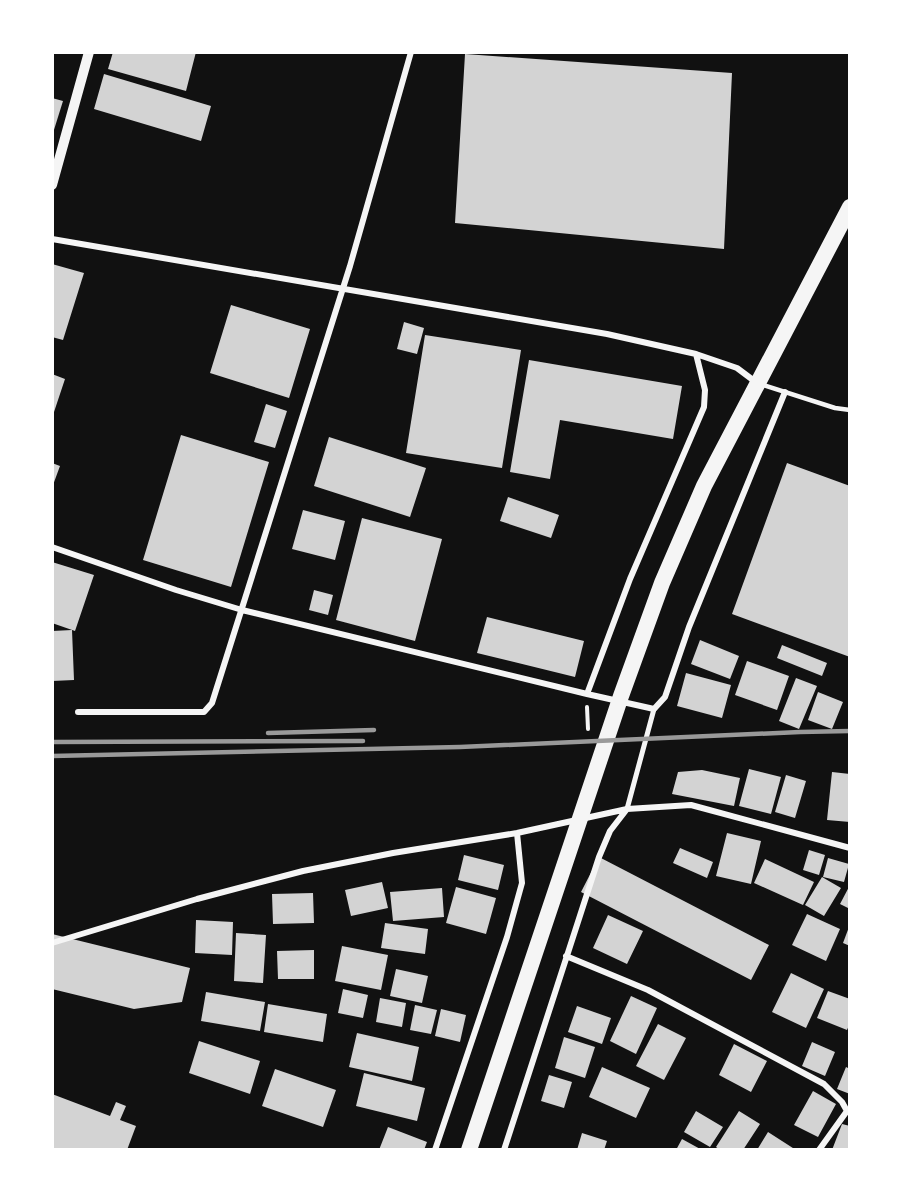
<svg xmlns="http://www.w3.org/2000/svg" width="902" height="1202" font-family="'Alegreya Sans',sans-serif">
<style>
.building{fill:#d3d3d3}
.lines{fill:none;stroke-linecap:round;stroke-linejoin:round}
.path{stroke:#f5f5f5;stroke-width:4}
.service{stroke:#f5f5f5;stroke-width:4.5}
.pedestrian{stroke:#f5f5f5;stroke-width:5}
.minor{stroke:#f5f5f5;stroke-width:6}
.tertiary{stroke:#f5f5f5;stroke-width:10}
.trunk{stroke:#f5f5f5;stroke-width:16}
.rail{stroke:#9a9a9a;stroke-width:4.5}
</style>
<rect width="100%" height="100%" fill="#111"/>
<path class="building" d="M113,52H196L186,91L108,69Z
M465,54L732,73L724,249L455,223Z
M104,74L211,106L201,141L94,109Z
M52,98L63,101L53,133H52Z
M52,264L84,273L63,340L52,337Z
M231,305L310,329L289,398L210,373Z
M404,322L424,328L417,354L397,349Z
M425,335L521,350L502,468L406,453Z
M529,360L682,386L673,439L560,420L550,479L510,472Z
M52,374L65,379L53,415H52Z
M266,404L287,411L275,448L254,442Z
M181,435L269,462L231,587L143,560Z
M329,437L426,468L410,517L314,486Z
M52,463L60,466L53,485H52Z
M787,463L850,486V657L732,614Z
M508,497L559,515L551,538L500,521Z
M303,510L345,521L335,560L292,549Z
M362,518L442,539L415,641L336,620Z
M52,562L94,575L75,631L52,623Z
M314,590L333,595L328,615L309,610Z
M487,617L584,641L575,677L477,653Z
M72,630L74,680L52,681V631Z
M700,640L739,656L730,679L691,664Z
M782,645L827,663L822,676L777,658Z
M747,661L789,676L777,710L735,695Z
M686,673L731,685L722,718L677,706Z
M796,678L817,686L799,729L779,721Z
M818,692L843,702L832,729L808,720Z
M749,769L781,777L771,814L739,806Z
M702,770L740,778L734,806L672,794L678,772Z
M832,772L850,774V822L827,820Z
M786,775L806,781L795,818L775,812Z
M727,833L761,841L751,884L716,876Z
M680,848L713,862L707,878L673,863Z
M809,850L825,855L819,875L803,870Z
M464,855L504,865L498,890L458,880Z
M599,857L769,945L751,980L581,892Z
M828,858L849,864L844,882L823,877Z
M765,859L814,882L803,905L754,883Z
M822,877L841,888L824,916L805,905Z
M382,882L388,908L351,916L345,890Z
M850,885V909L840,904Z
M456,887L496,898L486,934L446,923Z
M442,888L444,917L393,921L390,892Z
M313,893L314,923L273,924L272,894Z
M807,914L840,929L826,961L792,945Z
M608,915L643,931L627,964L593,948Z
M196,920L233,922L232,955L195,953Z
M385,923L428,929L425,954L381,948Z
M849,927H850V946L843,943Z
M236,933L266,935L263,983L234,981Z
M52,934L190,968L182,1002L134,1009L52,989Z
M342,946L388,955L381,990L335,981Z
M314,950V979H278L277,951Z
M396,969L428,976L422,1003L390,996Z
M791,973L824,989L806,1028L772,1012Z
M343,989L368,995L363,1018L338,1013Z
M828,991L850,999V1023L847,1030L817,1018Z
M206,992L265,1002L260,1031L201,1021Z
M631,996L657,1008L636,1054L610,1041Z
M380,998L406,1003L402,1027L376,1022Z
M268,1004L327,1014L323,1042L264,1032Z
M415,1005L437,1010L431,1034L410,1030Z
M577,1006L611,1018L602,1044L568,1032Z
M441,1009L466,1015L460,1042L435,1036Z
M658,1024L686,1038L664,1080L636,1066Z
M357,1033L419,1047L412,1081L349,1067Z
M564,1037L595,1047L585,1078L555,1068Z
M199,1041L260,1061L250,1094L189,1073Z
M812,1042L835,1052L825,1076L802,1066Z
M734,1044L767,1061L751,1092L719,1075Z
M602,1067L650,1088L636,1118L589,1097Z
M846,1067L850,1069V1094L837,1089Z
M275,1069L336,1090L323,1127L262,1106Z
M364,1073L425,1088L417,1121L356,1106Z
M549,1075L572,1082L564,1108L541,1101Z
M813,1091L836,1104L818,1137L794,1125Z
M52,1094L110,1116L116,1102L126,1106L120,1120L136,1126L127,1150L52,1149Z
M696,1111L723,1127L710,1147L684,1132Z
M739,1111L760,1124L743,1150H720L716,1147Z
M842,1124L850,1126V1150H832Z
M388,1127L427,1142L424,1150H379Z
M768,1132L796,1150H757Z
M582,1133L607,1141L604,1150H577Z
M682,1139L702,1150H676Z"/>
<g class="lines">
<path class="path" d="M587,707L588,729"/>
<path class="service" d="M760,384L835,408L850,410"/>
<path class="pedestrian" d="M627,809L654,709"/>
<path class="minor" d="M52,239L607,334L696,354L737,368L757,383
M52,547L176,590L242,610L587,694L630,579L704,407L705,390L696,354
M587,694L654,709L665,697L689,627L785,392
M78,712H204L212,703L350,266L411,52
M52,943L197,899L303,871L393,853L517,833L627,809L691,805L850,848
M566,956L648,990L824,1084L842,1102L847,1111
M435,1150L507,937L522,883L517,833
M504,1150L599,857L610,831L627,809
M819,1150L847,1111"/>
<path class="tertiary" d="M52,185L89,52"/>
<path class="trunk" d="M469,1150L621,696L662,583L704,486L850,207"/>
<path class="rail" d="M268,733L374,730
M52,742L363,741
M52,756L460,747L800,732L850,731"/>
</g>
<rect width="902" height="1202" fill="none" stroke="#ffffff" stroke-width="108"/>
</svg>
